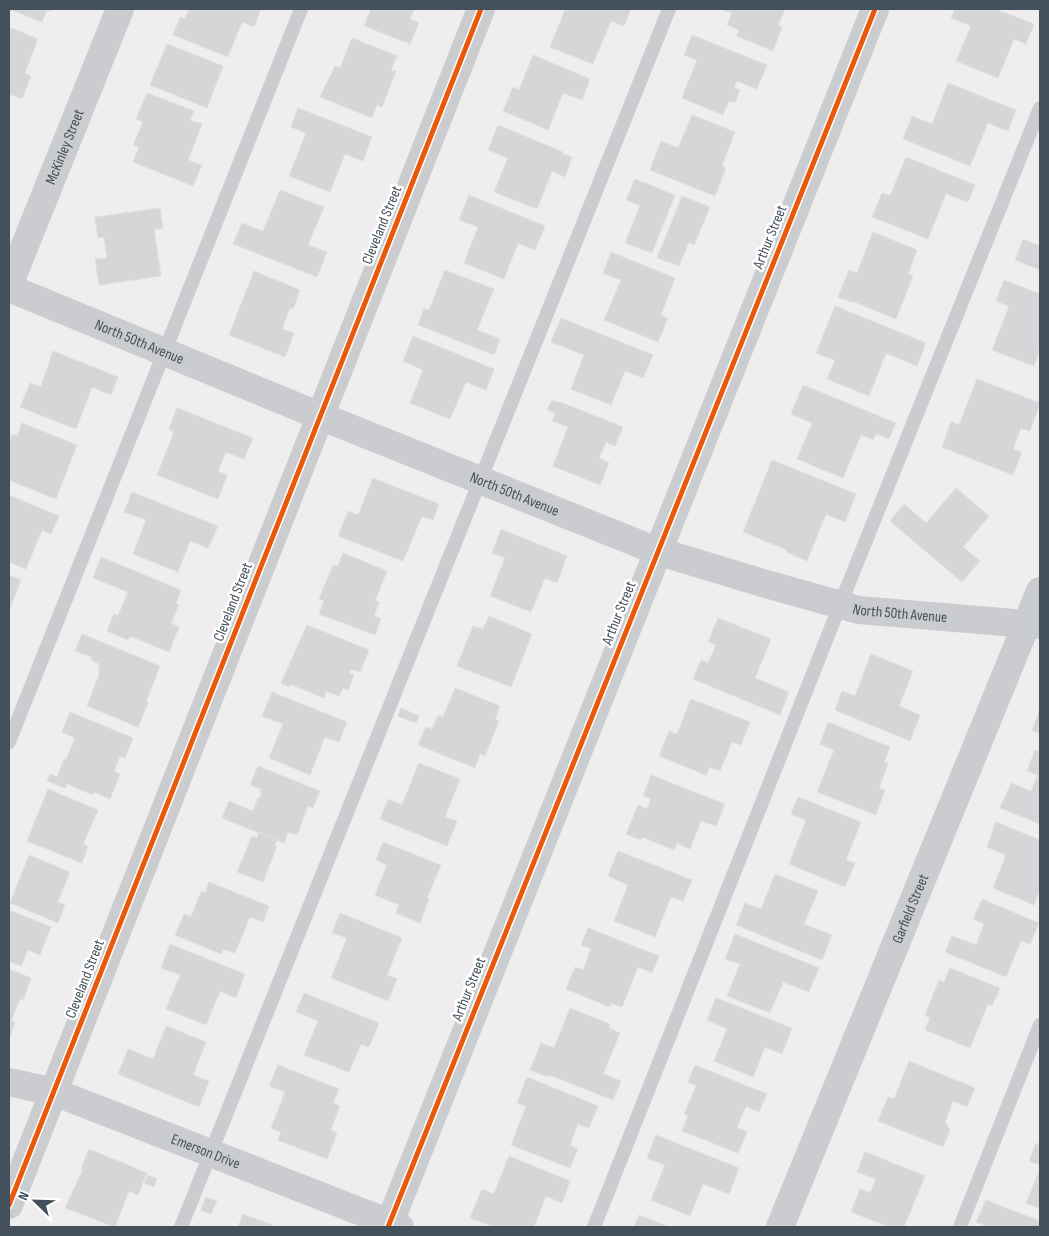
<svg xmlns="http://www.w3.org/2000/svg" width="1049" height="1236" font-family="'Sofia Sans Condensed',sans-serif">
<style>
.building{fill:#d6d5d7;stroke:#e0dfe0}
.lines{fill:none;stroke-linecap:round;stroke-linejoin:round}
.service{stroke:#cacccf;stroke-width:14}
.minor{stroke:#cacccf;stroke-width:28}
.cycleway-casing{stroke:#fff;stroke-width:8}
.cycleway{stroke:#e8590c;stroke-width:5}
.labels{text-anchor:middle;dominant-baseline:central;stroke-width:5;stroke-linejoin:round;paint-order:stroke}
.street-label{font-size:15px;fill:#44505b;stroke:#fff}
</style>
<rect width="100%" height="100%" fill="#efeded"/>
<path class="building" d="M9,9H52L51,11L47,10L42,22Z
M189,9H261L254,27L242,22L228,57L173,35L180,17L185,19Z
M371,9H414L410,19L419,23L410,44L364,26Z
M563,9H631L624,26L611,21L593,64L550,47L565,10Z
M721,9H785L778,25L782,27L773,51L737,36L739,30L727,25L732,13Z
M955,9H995L1034,24L1026,44L1014,39L998,78L956,61L971,26L951,18Z
M9,27L38,39L25,73L31,76L22,99L9,94Z
M692,35L767,65L757,89L737,81L734,88L740,90L735,103L729,101L723,115L682,98L697,60L684,55Z
M352,38L397,56L391,70L396,71L382,107L377,105L372,118L320,97L335,66L340,68Z
M167,44L223,66L207,108L150,85Z
M533,55L590,79L582,100L563,93L548,130L503,111L513,87L519,90Z
M948,83L1016,110L1008,131L988,123L970,166L903,139L912,116L932,124Z
M147,93L194,111L190,120L202,124L188,160L202,165L193,186L133,162L139,147L133,145L143,122L136,119Z
M298,108L372,137L363,161L345,154L330,192L289,176L306,133L291,127Z
M692,115L735,132L722,166L726,168L715,196L650,170L661,141L678,148Z
M498,125L563,152L562,154L572,157L565,177L552,171L537,209L494,192L508,158L488,150Z
M906,157L975,185L968,202L946,194L928,239L872,217L882,193L890,196Z
M635,179L675,195L652,253L625,243L640,206L626,200Z
M280,190L324,207L308,245L327,252L317,277L233,244L242,223L263,231Z
M469,195L545,226L535,250L518,243L504,279L464,263L478,227L459,220Z
M682,196L710,207L694,245L689,242L679,266L657,258Z
M160,208L163,228L154,230L161,276L99,285L95,259L107,258L104,237L98,238L95,217Z
M873,232L917,250L908,274L913,276L896,319L852,301L851,302L838,297L849,270L857,273Z
M1023,239L1040,246V244V270L1015,260Z
M611,252L675,278L661,315L668,318L658,342L604,320L621,280L603,273Z
M445,270L494,289L477,330L500,339L494,355L418,325L424,308L429,310Z
M254,271L300,290L293,309L290,308L282,329L294,333L285,357L229,335Z
M1004,280L1040,294V349L1034,366L992,350L1009,306L996,301Z
M835,306L926,343L917,366L886,353L869,396L827,379L835,360L816,353Z
M561,318L653,355L643,378L625,371L611,405L571,389L584,355L551,342Z
M413,336L494,369L486,390L466,382L450,419L410,403L423,370L403,361Z
M53,351L118,377L111,395L92,387L76,429L20,407L30,383L41,387Z
M977,379L1040,403L1030,431L1021,428L1013,449L1022,452L1013,475L942,447L951,422L959,425Z
M803,385L896,423L889,439L876,434L873,440L861,435L843,478L797,459L812,423L791,414Z
M552,400L560,403V402L623,427L615,446L606,442L599,458L609,463L600,485L553,466L568,427L552,421L555,413L547,410Z
M177,408L253,438L244,459L226,452L218,471L227,475L218,499L157,475L174,432L169,429Z
M22,423L77,445L56,499L9,480V442L12,434L17,436Z
M772,460L856,494L845,522L826,514L807,561L786,552L787,550L743,532Z
M373,478L439,504L433,520L422,516L403,561L338,536L348,511L358,515Z
M956,488L989,516L963,547L980,561L962,582L890,521L904,504L926,523Z
M132,492L218,526L208,548L190,541L178,572L133,554L146,520L124,512Z
M9,495L59,516L51,534L42,530L26,569L9,562Z
M501,529L567,556L557,583L545,578L531,612L490,596L505,558L492,553Z
M343,553L387,571L375,601L379,602L374,616L381,619L375,635L319,614L324,601L319,599L333,565L338,566Z
M101,557L181,590L176,604L179,605L171,623L179,627L169,652L130,636L128,640L107,631L114,614L118,616L128,592L93,578Z
M9,575L21,580L9,611Z
M489,616L532,634L511,687L457,666L473,626L483,629Z
M718,618L771,639L755,678L789,692L780,715L693,679L701,660L708,663L716,645L708,642Z
M307,625L369,650L360,672L351,669L349,673L354,675L348,690L343,688L339,696L326,691L324,698L290,684L289,687L281,683Z
M82,634L160,666L146,702L148,703L138,727L87,706L99,675V664L91,660L92,657L75,651Z
M871,654L913,671L899,706L920,715L910,741L835,710L842,691L855,696Z
M455,688L500,706L495,719L499,721L485,756L480,754L475,768L418,745L426,727L432,729L438,715L443,717Z
M272,692L347,722L339,742L325,737L310,775L269,758L283,724L262,716Z
M691,699L750,722L741,745L732,742L720,771L710,767L706,775L659,756L669,731L677,734Z
M401,708L419,716L416,723L398,716Z
M1040,709V734L1032,730Z
M70,712L133,738L125,758L120,756L114,771L120,774L110,799L94,792L93,795L67,784L65,788L47,781L50,774L57,777L64,759L66,760L75,738L62,732Z
M828,722L890,747L884,762L888,763L879,788L885,790L876,815L817,792L834,750L820,744Z
M1035,750L1040,752V824L1000,808L1011,783L1031,791L1038,775L1027,771Z
M419,763L460,779L445,817L457,821L447,846L380,819L388,799L402,805Z
M258,766L320,791L313,808L308,806L297,835L288,832L284,843L222,818L229,801L253,811L258,798H260L262,793L260,792L261,789L250,785Z
M651,775L725,804L716,826L701,821L690,849L677,843L674,850L642,837L641,840L626,834L638,805L647,809L651,799L643,796Z
M48,789L98,810L83,844L88,846L82,863L27,841Z
M798,797L861,822L846,860L855,863L845,887L789,864L806,820L791,814Z
M996,822L1040,840V890L1034,905L993,888L1006,855L987,847Z
M259,833L277,840L274,846H277L263,882L237,872L252,836L257,838Z
M383,842L441,865L427,898L429,899L420,923L396,913L399,905L375,895L387,865L376,860Z
M618,851L692,880L683,901L671,897L655,937L614,921L628,885L608,876Z
M29,855L70,872L58,902L65,905L58,923L10,903Z
M775,874L818,891L804,924L832,935L822,960L736,925L745,903L761,909Z
M209,882L269,906L263,922L250,917L235,953L223,949L221,954L175,935L184,914L191,917L201,892L205,893Z
M982,899L1039,923L1030,944L1021,941L1006,977L945,952L952,936L976,945L984,924L973,919Z
M9,910L51,927L40,955L28,950L21,966L9,961Z
M340,913L402,938L387,975L397,979L388,1001L331,978L347,938L332,933Z
M588,928L659,956L652,973L638,967L622,1007L611,1003L610,1007L566,989L575,967L583,970L591,949L581,945Z
M735,934L819,968L809,992L783,982L770,1013L727,996L740,964L725,959Z
M170,944L245,974L236,998L220,991L206,1025L166,1009L180,975L161,968Z
M950,968L1000,988L992,1006L988,1004L970,1048L925,1030L930,1018L925,1015L939,980L944,982Z
M9,969L31,978L23,1000L20,999L11,1021L15,1022L9,1039Z
M304,993L379,1023L369,1047L361,1044L349,1072L304,1055L318,1021L296,1012Z
M716,998L792,1028L782,1054L765,1047L753,1077L714,1061L727,1029L707,1020Z
M570,1008L610,1024L609,1028L620,1033L603,1074L621,1081L613,1100L549,1075L548,1077L530,1070L541,1043L554,1048Z
M166,1026L206,1042L193,1075L209,1081L199,1107L118,1074L128,1049L153,1059Z
M909,1061L975,1088L967,1107L953,1101L945,1122L950,1130L943,1147L878,1121L888,1097L894,1099Z
M278,1065L339,1089L333,1103L340,1106L331,1130L337,1133L327,1159L278,1140L281,1132L271,1128L285,1092L269,1086Z
M695,1065L767,1094L759,1112L746,1106L737,1127L747,1132L738,1153L682,1131L688,1116L684,1114L696,1086L688,1082Z
M527,1077L598,1106L589,1128L578,1124L570,1145L578,1149L570,1168L511,1145L526,1106L517,1103Z
M656,1135L739,1168L729,1194L703,1184L690,1216L651,1200L665,1165L647,1158Z
M1036,1143L1040,1145V1165L1029,1161Z
M89,1149L147,1173L138,1195L129,1191L115,1227L65,1208L83,1169H81Z
M865,1152L925,1176L904,1227H890L851,1212L860,1189L870,1193L876,1179L857,1172Z
M509,1156L570,1181L562,1203L546,1196L534,1227H494L470,1218L482,1189L494,1194Z
M1040,1169V1209L1026,1203Z
M148,1175L157,1179L154,1187L144,1183Z
M206,1197L217,1201L211,1214L201,1210Z
M986,1200L1040,1221V1227H988L976,1222Z
M243,1214L277,1227H238Z
M639,1215L670,1227H634Z"/>
<g class="lines">
<path class="service" d="M9,742L301,9
M181,1227L669,9
M594,1227L840,605L1040,108
M960,1227L1040,1025"/>
<g class="minor">
<path id="s1" d="M9,285L120,9"/>
<path id="s2" d="M9,288L320,416L657,551L766,584L859,610L1040,625"/>
<path id="s3" d="M9,1082L54,1092L400,1227"/>
<path d="M9,1205L481,9"/>
<path d="M388,1227L875,9"/>
<path id="s4" d="M780,1227L1040,591"/>
</g>
<defs>
<path id="cycleway" d="M9,1205L481,9
M388,1227L875,9"/>
</defs>
<use href="#cycleway" class="cycleway-casing"/>
<use href="#cycleway" class="cycleway"/>
</g>
<g class="labels">
<g class="street-label">
<text stroke="none"><textPath href="#s1" startOffset="149">McKinley Street</textPath></text>
<text transform="translate(382 225) rotate(-68)">Cleveland Street</text>
<text transform="translate(770 237) rotate(-68)">Arthur Street</text>
<text stroke="none"><textPath href="#s2" startOffset="141">North 50th Avenue</textPath></text>
<text stroke="none"><textPath href="#s2" startOffset="546">North 50th Avenue</textPath></text>
<text transform="translate(233 602) rotate(-69)">Cleveland Street</text>
<text stroke="none"><textPath href="#s2" startOffset="951">North 50th Avenue</textPath></text>
<text transform="translate(619 613) rotate(-68)">Arthur Street</text>
<text stroke="none"><textPath href="#s4" startOffset="344">Garfield Street</textPath></text>
<text transform="translate(85 979) rotate(-69)">Cleveland Street</text>
<text transform="translate(469 989) rotate(-68)">Arthur Street</text>
<text stroke="none"><textPath href="#s3" startOffset="209">Emerson Drive</textPath></text>
</g>
</g>
<rect width="1049" height="1236" fill="none" stroke="#44505b" stroke-width="20"/>
<g transform="translate(35 1201) rotate(293)" stroke="#ffffff" stroke-width="4" paint-order="stroke">
<path d="M0-4L9 19L0 12L-9 19Z" fill="#44505b"/>
<text y="-8" font-size="14" font-weight="bold" text-anchor="middle" fill="#44505b">N</text>
</g>
</svg>
